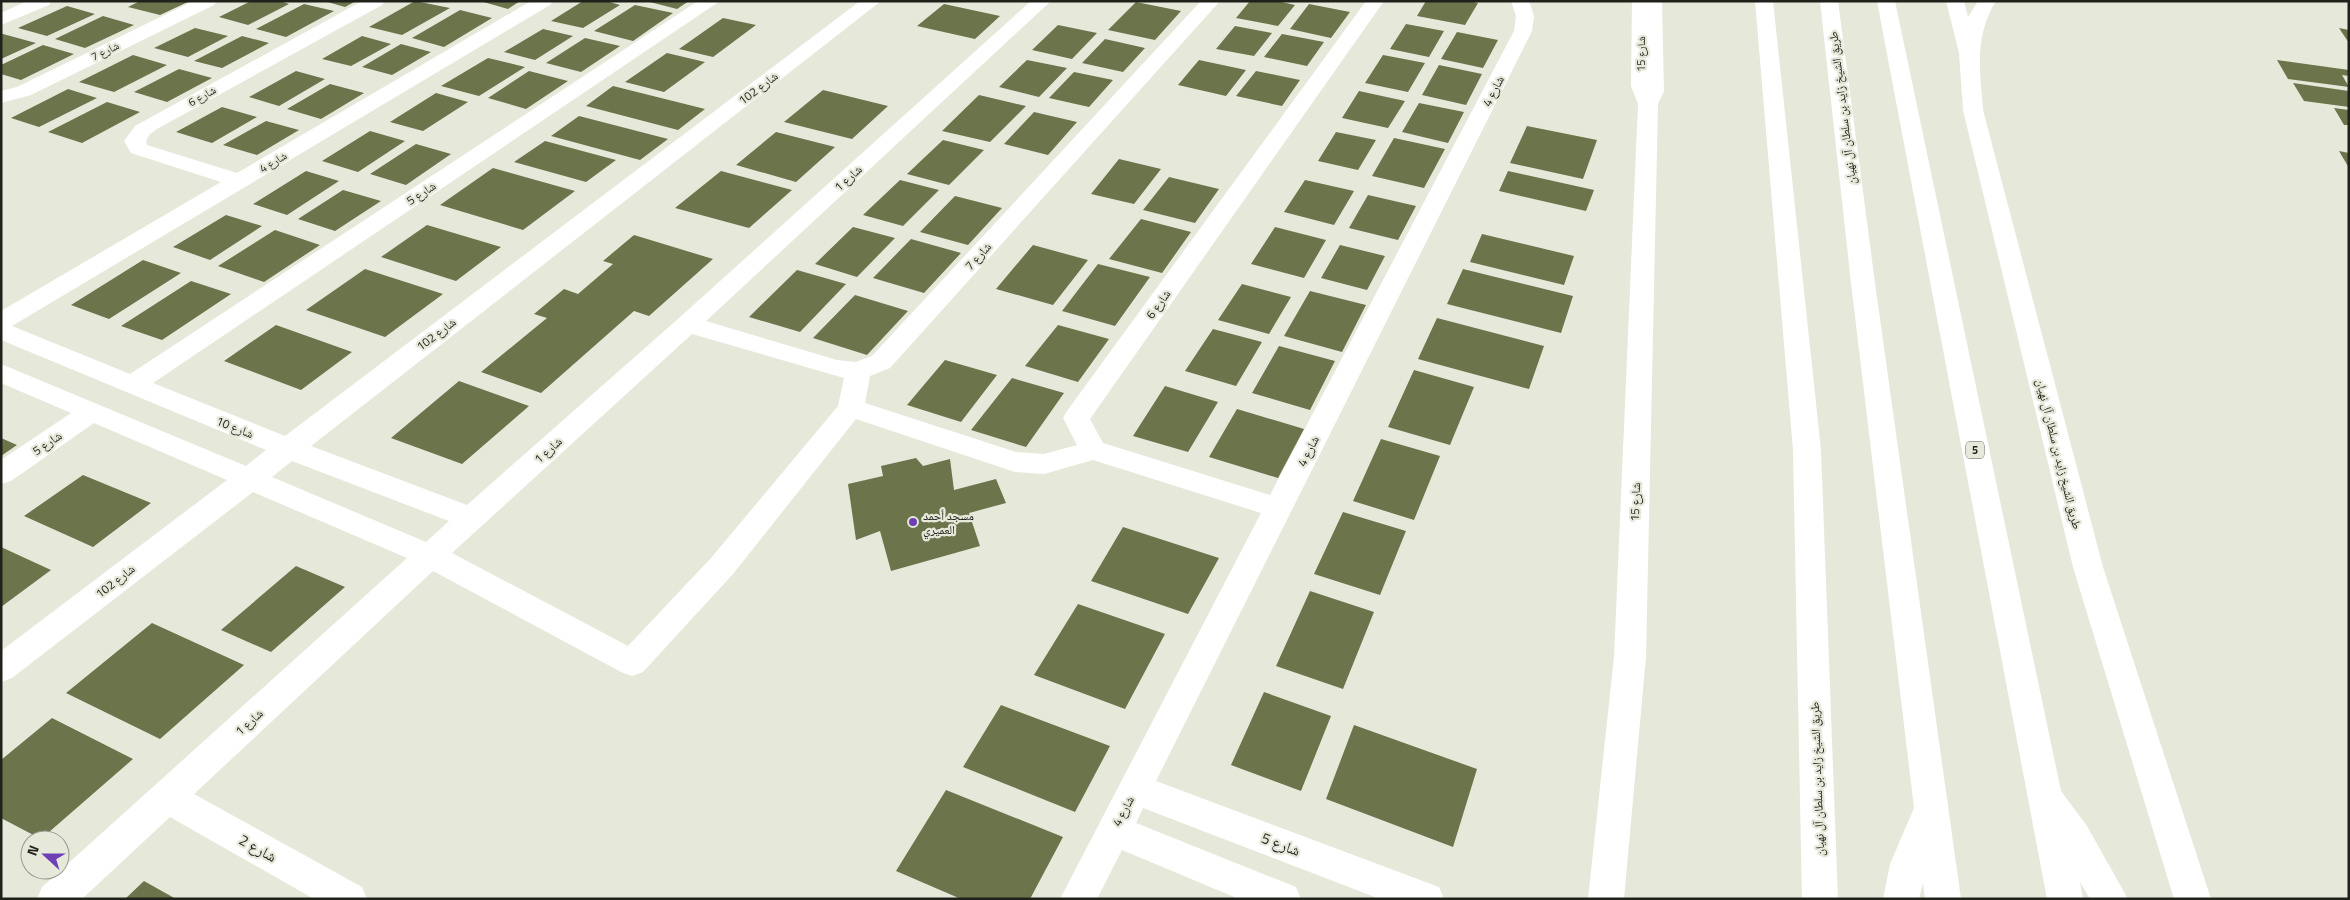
<svg xmlns="http://www.w3.org/2000/svg" width="2350" height="900" font-family="'Titillium Web','Noto Naskh Arabic',sans-serif">
<style>
.building{fill:#6b744b}
.lines{fill:none;stroke-linecap:round;stroke-linejoin:round}
.minor{fill:#fff;fill-rule:evenodd}
.primary{fill:#fff;fill-rule:evenodd}
.motorway{fill:#fff;fill-rule:evenodd}
.poi-dot{fill:#6f3fb6;stroke:#e6e9da;stroke-width:2}
.labels{text-anchor:middle;dominant-baseline:central;stroke-width:4.5;stroke-linejoin:round;paint-order:stroke}
.far-street-label{font-size:11px;fill:#1f211b;stroke:#e6e9da}
.shield{fill:#e6e9da;stroke:#5b5d54;stroke-width:1}
.shield-label{font-size:11px;font-weight:bold;fill:#1f211b}
.street-label{font-size:12px;fill:#1f211b;stroke:#e6e9da}
.poi-label{font-size:12px;fill:#1f211b;stroke:#e6e9da;text-anchor:start}
.near-street-label{font-size:15px;fill:#1f211b;stroke:#e6e9da}
</style>
<rect width="100%" height="100%" fill="#e6e9da"/>
<path class="building" d="M140,1H190L160,15L128,7Z
M251,1H280L289,4L248,25L219,17Z
M324,1H356L345,7Z
M415,1L450,8L402,35L369,27Z
M480,1H520L508,9Z
M583,1H606L620,5L583,28L551,21Z
M646,1H689L677,9Z
M1250,1H1277L1295,5L1278,26L1236,18Z
M1426,1H1469L1478,3L1465,25L1417,16Z
M1136,2L1181,11L1155,40L1108,30Z
M304,4L334,11L286,37L256,29Z
M944,4L1000,16L975,39L917,26Z
M1309,4L1350,12L1331,38L1290,29Z
M635,5L673,13L633,41L594,31Z
M67,6L95,14L47,36L18,28Z
M460,10L492,18L444,47L412,38Z
M103,16L134,25L85,48L55,39Z
M723,18L756,25L713,57L679,49Z
M1406,24L1444,31L1429,57L1390,49Z
M1058,25L1097,33L1072,59L1032,50Z
M1235,26L1272,33L1254,56L1216,49Z
M195,28L228,36L188,57L154,48Z
M2339,28L2349,30V43Z
M543,29L573,36L535,60L504,52Z
M1457,32L1498,40L1483,68L1441,59Z
M1,34H3L36,43L1,59Z
M1282,34L1324,42L1307,66L1264,57Z
M242,36L269,43L222,68L194,61Z
M362,36L391,44L351,66L322,59Z
M585,38L620,46L581,72L546,63Z
M1105,39L1145,48L1123,72L1082,63Z
M401,44L431,52L392,75L362,67Z
M43,45L74,54L21,80L1,74V65Z
M667,53L705,62L664,92L625,82Z
M133,55L167,65L114,92L79,82Z
M1383,55L1425,63L1408,92L1365,83Z
M488,58L525,67L479,96L441,86Z
M1027,60L1067,68L1039,97L999,87Z
M1199,60L1246,70L1226,96L1178,85Z
M2277,60L2349,70V76L2342,75L2349,87L2288,79Z
M1439,65L1482,74L1466,105L1422,95Z
M179,69L212,78L167,102L134,92Z
M296,71L325,79L279,106L249,97Z
M529,71L568,81L526,109L488,98Z
M1256,71L1300,80L1282,106L1236,96Z
M1074,72L1113,80L1089,107L1049,98Z
M2293,83L2349,91V107L2304,101Z
M330,84L364,93L321,119L287,109Z
M613,86L705,109L678,130L586,106Z
M68,89L97,98L39,127L11,118Z
M823,90L888,106L852,139L784,122Z
M1359,91L1405,101L1388,128L1342,118Z
M436,93L468,102L423,131L390,122Z
M979,95L1026,106L990,142L942,131Z
M107,102L140,112L82,143L48,132Z
M1419,103L1464,112L1448,143L1402,132Z
M222,107L257,117L212,143L176,132Z
M2334,108L2349,110V125H2344Z
M1034,112L1077,122L1048,155L1004,144Z
M579,116L668,139L640,160L551,136Z
M266,121L299,130L257,155L223,145Z
M1527,126L1597,140L1583,179L1510,163Z
M370,131L405,141L358,172L322,161Z
M776,132L835,147L796,182L736,165Z
M1336,132L1376,140L1358,170L1318,161Z
M1394,138L1445,149L1424,188L1372,176Z
M943,140L984,150L949,185L907,174Z
M545,141L616,160L586,182L514,162Z
M416,144L451,154L406,185L370,174Z
M2339,151L2349,153V168Z
M1119,159L1161,169L1134,204L1091,194Z
M493,168L575,191L523,230L440,205Z
M306,171L339,181L287,215L253,204Z
M721,171L792,190L749,228L675,208Z
M1508,171L1594,190L1586,211L1499,191Z
M1169,177L1219,189L1195,223L1143,210Z
M900,180L939,190L903,226L863,215Z
M1305,180L1354,191L1334,225L1284,212Z
M343,190L381,201L335,231L298,219Z
M1368,195L1416,206L1398,240L1349,228Z
M955,196L1002,208L968,245L920,232Z
M226,215L262,226L210,260L173,247Z
M1141,219L1191,232L1162,273L1109,259Z
M427,225L501,247L456,281L381,257Z
M853,227L895,238L857,277L815,264Z
M1275,227L1326,240L1304,278L1251,264Z
M275,230L320,245L264,282L218,266Z
M1482,234L1574,256L1564,285L1470,262Z
M634,235L713,259L649,316L634,311L541,393L481,372L547,318L534,314L564,289L578,294L613,264L603,261Z
M911,239L961,253L924,293L873,278Z
M1033,245L1088,260L1053,305L996,289Z
M1340,245L1385,256L1367,290L1321,278Z
M143,260L181,273L109,319L71,305Z
M1098,264L1150,277L1115,326L1062,311Z
M365,269L443,294L385,337L306,310Z
M1463,269L1573,296L1561,333L1447,304Z
M797,270L846,284L800,332L749,317Z
M191,281L231,294L162,340L121,326Z
M1242,284L1291,297L1269,334L1218,320Z
M1310,291L1366,305L1342,352L1284,336Z
M855,295L908,311L867,355L813,338Z
M1437,318L1544,346L1529,389L1418,359Z
M276,325L352,352L301,390L224,361Z
M1058,325L1109,339L1078,382L1025,366Z
M1213,329L1262,342L1236,386L1185,371Z
M1279,346L1335,361L1310,410L1252,393Z
M945,360L997,375L961,422L907,405Z
M1414,370L1474,387L1450,445L1388,427Z
M1012,378L1064,393L1026,447L971,430Z
M459,381L529,406L462,464L391,438Z
M1165,386L1218,402L1188,452L1133,436Z
M1237,409L1304,429L1278,478L1209,457Z
M1,438L17,445L1,456Z
M1381,439L1440,456L1414,520L1353,501Z
M916,458L923,466L950,459L954,490L996,479L1006,503L969,513L980,546L891,571L880,531L856,540L848,484L883,476L881,466Z
M83,475L151,503L93,547L24,516Z
M1343,512L1406,531L1380,595L1314,574Z
M1123,527L1219,558L1188,614L1091,581Z
M1,547L51,570L1,607Z
M296,566L345,587L271,652L221,630Z
M1310,591L1374,612L1343,689L1276,666Z
M1078,604L1165,634L1125,709L1034,675Z
M152,623L244,665L160,739L66,693Z
M1264,692L1331,716L1301,791L1231,765Z
M1001,705L1110,746L1075,812L963,767Z
M52,718L133,759L41,839L1,818V760Z
M1354,725L1477,769L1453,847L1326,799Z
M946,790L1063,837L1030,899H961L896,871Z
M144,881L176,899H125Z"/>
<g class="lines">
<path class="minor" d="M27,1H52L49,5L1,25V13Z
M193,1H217L214,5L31,95L1,103V91L17,87Z
M362,1H385L382,5L157,129L150,134L146,141L147,145L237,173L531,1H553L550,5L12,326L130,374L698,1H720L153,383L285,436L860,1H881L311,446L467,505L679,318L1031,1H1051L706,321L837,360L856,362L872,356L1201,1H1220L890,368L870,376L865,403L1016,452L1044,454L1077,445L1063,418L1067,411L1366,1H1384L1090,419L1103,443L1270,495L1514,31L1516,16L1511,1H1529L1534,16L1532,31L1156,781L1439,887L1444,899H1380L1143,808L1136,823L1296,887L1301,899H1239L1122,850L1097,899H1060L1261,513L1093,460L1044,474L1015,472L856,419L733,574L643,672L632,676L621,672L433,571L194,794L362,887L367,899H314L170,817L82,899H37L42,887L407,558L253,492L12,678L1,682V651L227,480L94,423L11,481L1,484V460L71,413L1,383V364L246,466L266,450L1,340V311L221,182L131,153L124,141L135,126ZM692,334L844,378L838,406L711,558L628,646L452,553ZM292,461L449,521L426,542L272,477Z
M1632,1H1662L1664,91L1658,104L1646,657L1624,899H1588L1614,657L1638,104L1631,86Z"/>
<path class="primary" d="M1755,1H1773L1821,450L1838,899H1802L1793,450Z
M1946,1H1964L1968,17L1978,1H1996C1974,36 1980,71 1983,110L2103,567L2211,899H2174L2073,567L1963,110L1959,53Z"/>
<path class="motorway" d="M1820,1H1838L1875,283L1961,899H1925L1923,883L1919,899H1883L1890,864L1914,808L1851,283Z
M1877,1H1895L2061,791L2087,826L2128,899H2090L2080,882L2083,899H2047Z"/>
</g>
<circle class="poi-dot" cx="913" cy="522" r="5"/>
<g class="labels">
<g class="far-street-label">
<text transform="translate(105 51) rotate(-26)">شارع 7</text>
<text transform="translate(1641 54) rotate(-90)">شارع 15</text>
<text transform="translate(202 96) rotate(-29)">شارع 6</text>
<text transform="translate(273 162) rotate(-31)">شارع 4</text>
</g>
<rect class="shield" x="1966" y="441.5" width="18" height="17" rx="4"/>
<g class="shield-label">
<text x="1975" y="450">5</text>
</g>
<g class="street-label">
<text transform="translate(758 88) rotate(-37)">شارع 102</text>
<text transform="translate(1493 91) rotate(-63)">شارع 4</text>
<text transform="translate(1842 108) rotate(-97)">طريق الشيخ زايد بن سلطان آل نهيان</text>
<text transform="translate(848 178) rotate(-42)">شارع 1</text>
<text transform="translate(421 193) rotate(-33)">شارع 5</text>
<text transform="translate(978 256) rotate(-48)">شارع 7</text>
<text transform="translate(1158 304) rotate(-54)">شارع 6</text>
<text transform="translate(436 334) rotate(-37)">شارع 102</text>
<text transform="translate(235 427) rotate(22)">شارع 10</text>
<text transform="translate(47 443) rotate(-34)">شارع 5</text>
<text transform="translate(548 450) rotate(-42)">شارع 1</text>
<text transform="translate(1308 451) rotate(-63)">شارع 4</text>
<text transform="translate(2059 454) rotate(76)">طريق الشيخ زايد بن سلطان آل نهيان</text>
<text transform="translate(1635 502) rotate(-88)">شارع 15</text>
<text transform="translate(115 581) rotate(-38)">شارع 102</text>
<text transform="translate(249 722) rotate(-42)">شارع 1</text>
<text transform="translate(1817 779) rotate(-92)">طريق الشيخ زايد بن سلطان آل نهيان</text>
<text transform="translate(1123 811) rotate(-62)">شارع 4</text>
</g>
<g class="poi-label">
<text x="923" y="515">مسجد أحمد<tspan x="923" dy="14">العميري</tspan></text>
</g>
<g class="near-street-label">
<text transform="translate(1281 844) rotate(21)">شارع 5</text>
<text transform="translate(258 848) rotate(29)">شارع 2</text>
</g>
</g>
<rect width="2350" height="900" fill="none" stroke="#1f211b" stroke-width="5"/>
<g transform="translate(45 855) rotate(291)"><circle r="24" fill="#e6e9da" stroke="#96998e"/>
<path d="M0-4L9 19L0 12L-9 19Z" fill="#6f3fb6"/>
<text y="-8" font-size="14" font-weight="bold" text-anchor="middle" fill="#1f211b">N</text>
</g>
</svg>
